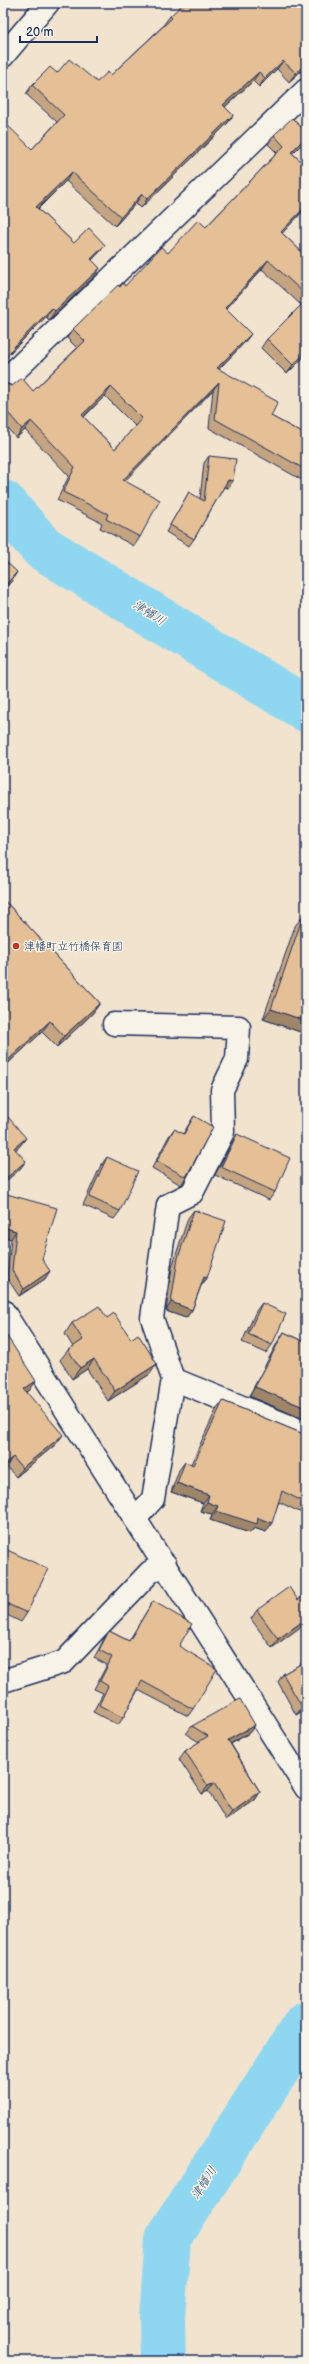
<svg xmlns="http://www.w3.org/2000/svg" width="309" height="2364" font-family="'Balsamiq Sans','Klee One',sans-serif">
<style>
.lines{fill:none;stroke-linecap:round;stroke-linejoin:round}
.river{stroke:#8fd7f1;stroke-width:46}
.minor-casing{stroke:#1b2f5e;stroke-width:25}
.tertiary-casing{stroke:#1b2f5e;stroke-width:25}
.minor{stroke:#f7f3e8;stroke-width:22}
.tertiary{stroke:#f7f3e8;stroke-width:22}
.wall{fill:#c5a481;stroke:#1b2f5e;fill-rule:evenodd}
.shaded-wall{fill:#a08669;stroke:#1b2f5e}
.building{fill:#e5bf96;stroke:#1b2f5e;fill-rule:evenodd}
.poi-dot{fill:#c8321e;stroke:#f7f3e8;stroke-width:1.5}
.labels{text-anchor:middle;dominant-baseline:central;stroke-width:3;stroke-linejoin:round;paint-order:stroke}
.poi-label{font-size:11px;fill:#1b2f5e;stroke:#f7f3e8;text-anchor:start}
.water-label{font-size:12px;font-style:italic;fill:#32517b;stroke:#f7f3e8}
</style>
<rect width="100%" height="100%" fill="#f2e3cf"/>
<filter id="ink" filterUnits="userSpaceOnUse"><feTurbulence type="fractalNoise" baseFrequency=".025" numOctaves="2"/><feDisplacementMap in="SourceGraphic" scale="8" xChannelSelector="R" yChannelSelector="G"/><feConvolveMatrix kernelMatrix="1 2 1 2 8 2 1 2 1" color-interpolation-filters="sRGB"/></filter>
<g filter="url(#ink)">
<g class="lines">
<path class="river" d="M3,503L43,548L306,709
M163,2361L162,2318L168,2239L306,2024"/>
<defs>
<path id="minor" d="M3,56L48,3
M3,382L306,90
M114,1024L239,1027L237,1059L222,1090L223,1132L192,1193L168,1205L152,1318L173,1379L153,1499L135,1519
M173,1379L306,1433
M3,1681L64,1662L150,1572L165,1564"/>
<path id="tertiary" d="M3,1311L306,1788"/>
</defs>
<use href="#minor" class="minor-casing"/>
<use href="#tertiary" class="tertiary-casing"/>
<use href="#minor" class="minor"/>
<use href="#tertiary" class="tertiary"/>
</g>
<path class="wall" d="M306,3V66L289,82L277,69L259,87L253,81L225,107L233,115L227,124L141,208L136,203L115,226L66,181L38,209L74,243L105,245L99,253L92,260L94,277L49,320L46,317L7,356L32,149L57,122L26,94L32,85L57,73L97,82L111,75L164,25V24L170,16Z
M306,132V139L303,143L292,153L306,166V212L304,210L282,233L306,256V355L287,374L261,348L267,339L301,305L262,269L226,309L245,342L219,369L271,416L306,435V474L302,480L209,428L213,390L124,481L140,537L134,546L100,528L102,523L57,500L69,476L25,430L16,438L3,423V383L33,391L77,348L67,338L73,329L120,287L125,286L168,253L206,227L277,153L268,144L274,135ZM105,396L135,426L115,449L84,417Z
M209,456L228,488L224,487L194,539L189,546L166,532L185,499L189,492L200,499L204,463Z
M3,899L100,1003L92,1014L57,1047L42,1032L3,1068Z
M303,916L306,917V1034L263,1019L295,926Z
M194,1116L186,1177L181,1185L152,1168L169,1136L174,1129L183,1134L189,1124Z
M237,1134L275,1192L269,1200L215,1175L232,1143Z
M107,1157L120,1211L114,1219L83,1205L101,1165Z
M3,1193L42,1259L45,1279L19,1296L7,1278L11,1239L3,1236Z
M194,1210L207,1278L201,1286L192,1310L186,1318L166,1311L172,1267L188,1218Z
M262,1303L272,1345L266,1353L242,1342L256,1311Z
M107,1318L150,1374L108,1401L87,1369L72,1379L60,1360L68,1350L73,1347L65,1334L72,1323Z
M3,1330L30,1390L27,1392L56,1444L16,1477L6,1466L3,1469Z
M284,1332L306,1343V1420L249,1396L278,1341Z
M223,1401L306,1435V1515L279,1502L266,1532L254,1528L250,1533L210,1520L212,1514L200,1511L203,1503L171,1492L179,1470L185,1462L191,1464L216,1410Z
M3,1548L27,1613L21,1622L3,1613Z
M298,1600H306L272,1648L251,1619L257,1610Z
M153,1601L179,1646L193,1709L188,1716L138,1690L123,1718L118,1725L93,1712L103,1693L94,1689L107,1665L94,1658L104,1639L109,1631L129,1641L148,1609Z
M306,1661V1709L296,1715L278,1682L283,1674Z
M255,1725L249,1733L231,1744L260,1792L255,1800L226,1820L208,1791L202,1794L179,1759L185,1751L199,1742L186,1734L192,1726Z"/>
<path class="shaded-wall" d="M283,61L277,69L259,87L265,78Z
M306,63V66L289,82L296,73Z
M259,72L253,81L217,114L223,105Z
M233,115L227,124L141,208L147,199Z
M306,137V139L303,143L285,161L291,152Z
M72,172L66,181L30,216L36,207Z
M142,194L136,203L115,226L121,217Z
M306,206V208L304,210L275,241L281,232Z
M105,245L99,253L84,267L91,259Z
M268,260L262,269L219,317L225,308Z
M100,268L94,277L49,320L55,311Z
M52,308L46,317L7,356L13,348Z
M251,334L245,342L211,377L217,368Z
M306,352V355L287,374L293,365Z
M219,382L213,390L117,489L123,480Z
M111,387L105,396L76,424L82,415Z
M31,421L25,430L16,438L22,429Z
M228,480L233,481L228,488L224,487Z
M17,572L11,582L3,590V588Z
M100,1003L92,1014L57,1047L64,1036Z
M271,1009L306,1021V1034L263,1019Z
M50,1021L42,1032L3,1068V1065L5,1063Z
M26,1138L20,1146L9,1156L14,1148Z
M26,1161L20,1169L3,1184V1181Z
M3,1227L16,1231L11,1239L3,1236Z
M50,1271L45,1279L19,1296L24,1289Z
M204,1277L207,1278L201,1286Z
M171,1302L192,1310L186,1318L166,1311Z
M94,1359L87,1369L72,1379L80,1368Z
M157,1364L150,1374L108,1401L115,1391Z
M36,1381L30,1390L18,1397L24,1389Z
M255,1387L306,1408V1420L249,1396Z
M63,1435L56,1444L16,1477L22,1468Z
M13,1457L6,1466L3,1469V1465Z
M177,1483L209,1495L203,1503L171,1492Z
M207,1502L218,1506L212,1514L200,1511Z
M216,1511L258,1518L272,1523L266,1532L254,1528L250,1533L210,1520Z
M306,1619V1623L272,1648L278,1639Z
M306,1704V1709L296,1715L302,1707Z
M255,1725L249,1733L223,1748L228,1740Z
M214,1783L208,1791L202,1794L208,1786Z
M260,1792L255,1800L226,1820L232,1812Z"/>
<path class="building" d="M184,3H306V63L296,73L283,61L265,78L259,72L223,105L233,115L147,199L142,194L121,217L72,172L36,207L74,243L89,228L105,245L91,259L100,268L55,311L52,308L13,348L3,362V121L32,149L64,115L32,85L50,67L57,73L69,59L97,82L108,72L111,75L172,18L170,16Z
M292,118L306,132V137L291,152L306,166V206L281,232L306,256V295L268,260L225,308L251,334L217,368L278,402L271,416L306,435V470L215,419L219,382L123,480L160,500L140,537L106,519L108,514L63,492L75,467L31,421L22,429L3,407V383L12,386L22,378L33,391L85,341L73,329L118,285L120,287L123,283L125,286L161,247L168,253L198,220L206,227L284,146L274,135ZM111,387L142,418L115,449L82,415Z
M306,300V352L293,365L267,339Z
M209,456L236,459L233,481L228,480L194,539L170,525L189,492L204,501Z
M3,559L17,572L3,588Z
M3,899L100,1003L64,1036L50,1021L5,1063L3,1061Z
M303,916L306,917V1021L271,1009Z
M3,1111L26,1138L14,1148L26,1161L3,1181Z
M194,1116L213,1127L186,1177L157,1161L174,1129L184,1134Z
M237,1134L290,1158L275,1192L221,1167Z
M107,1157L138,1171L120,1211L89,1197Z
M3,1193L57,1208L42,1259L50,1271L24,1289L12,1270L16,1231L3,1227Z
M194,1210L226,1221L207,1278L204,1277L192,1310L171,1302L178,1258Z
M262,1303L286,1314L272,1345L248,1334Z
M99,1306L107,1318L114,1313L131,1339L138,1334L157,1364L115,1391L94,1359L80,1368L68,1350L83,1340L72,1323Z
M3,1330L36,1381L24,1389L63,1435L22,1468L13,1457L3,1465Z
M284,1332L306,1343V1408L255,1387Z
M223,1401L306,1435V1503L282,1491L272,1523L258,1518L257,1524L216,1511L218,1506L207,1502L209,1495L177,1483L185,1462L193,1465Z
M3,1548L48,1569L27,1613L3,1602Z
M289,1587L298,1600L303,1596L306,1600V1619L278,1639L257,1610Z
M153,1601L192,1624L179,1646L217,1669L193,1709L142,1681L123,1718L99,1705L108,1686L100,1681L112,1657L99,1650L109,1631L129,1641Z
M306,1661V1704L302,1707L283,1674Z
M240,1699L255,1725L228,1740L260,1792L232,1812L214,1783L208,1786L185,1751L208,1736L192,1726Z"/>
</g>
<circle class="poi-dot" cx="16" cy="946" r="4"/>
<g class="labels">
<g class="poi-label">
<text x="24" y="946">津幡町立竹橋保育園</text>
</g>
<g class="water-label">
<text transform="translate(149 613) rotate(32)">津幡川</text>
<text transform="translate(204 2183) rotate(-57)">津幡川</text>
</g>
</g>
<rect width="309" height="2364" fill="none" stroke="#f7f3e8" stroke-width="16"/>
<rect x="8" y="8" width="293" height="2348" fill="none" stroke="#1b2f5e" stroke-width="1.5" filter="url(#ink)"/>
<path d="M20 36v6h77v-6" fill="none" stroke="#1b2f5e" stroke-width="2"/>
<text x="26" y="36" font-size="12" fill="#1b2f5e" stroke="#f7f3e8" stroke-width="3" paint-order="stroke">20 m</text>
</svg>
